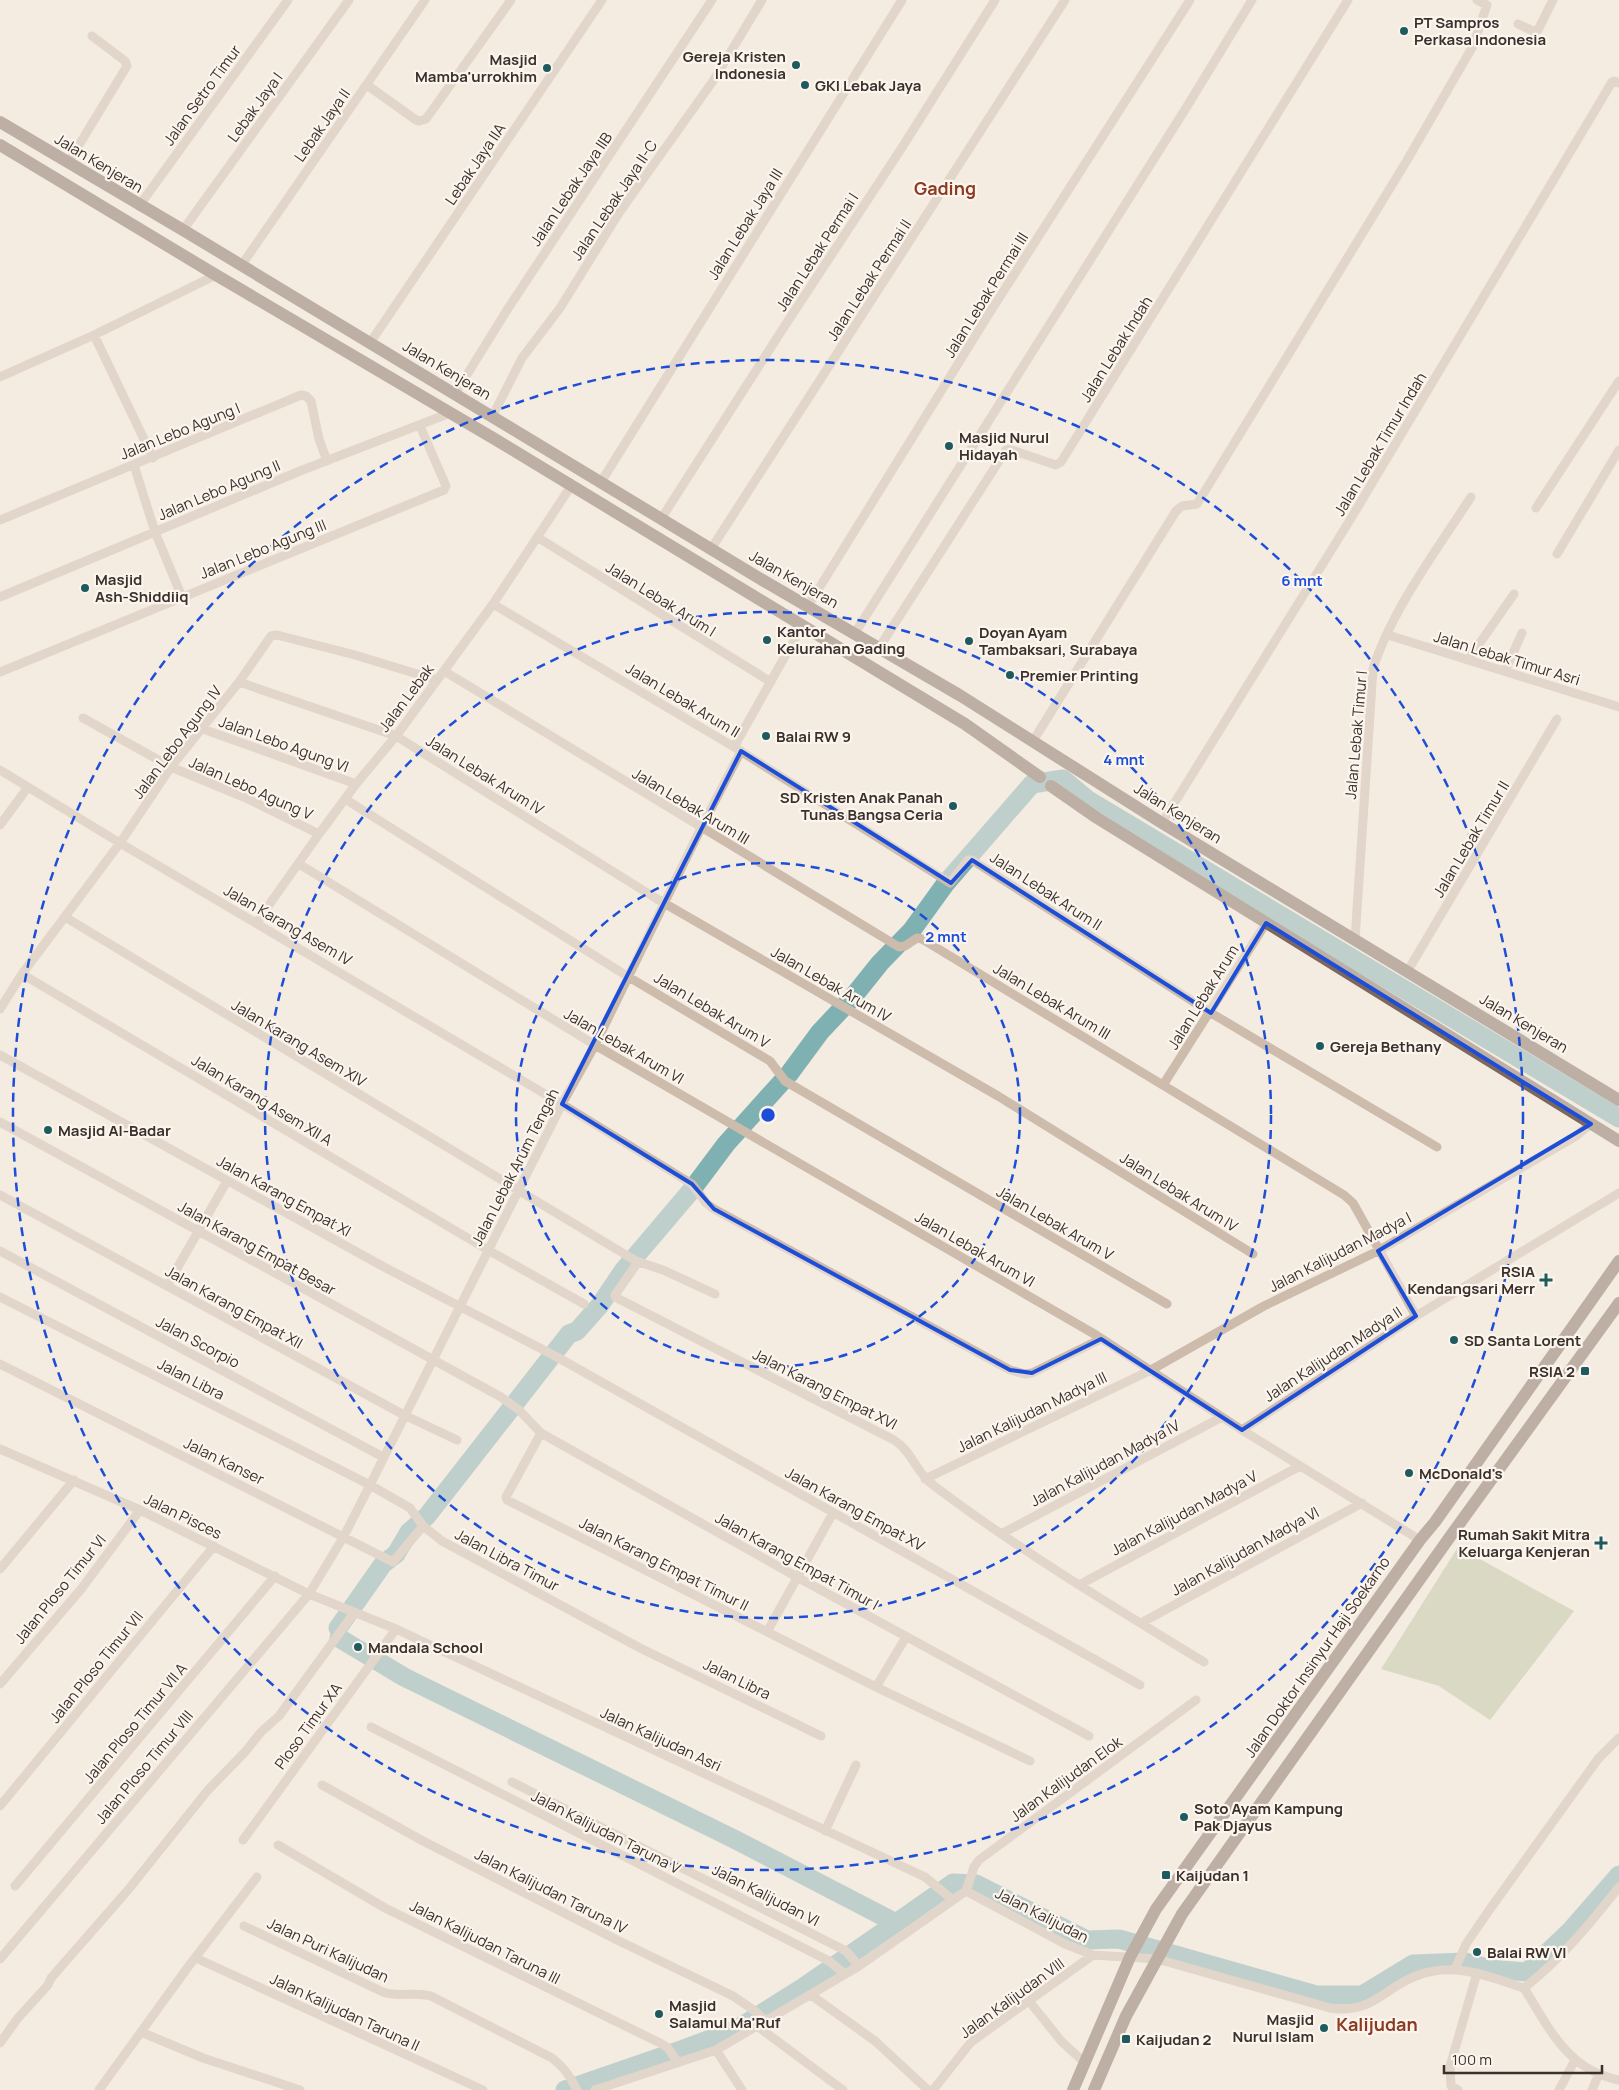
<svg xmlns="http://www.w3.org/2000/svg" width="1619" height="2090" font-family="Manrope,sans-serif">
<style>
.green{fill:#b8c4a0}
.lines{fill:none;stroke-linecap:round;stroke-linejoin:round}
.river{stroke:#7fb0b2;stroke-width:19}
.street{stroke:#cdbbac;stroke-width:9}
.primary{stroke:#7d675c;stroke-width:12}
.marked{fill:none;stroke:#1d4ed8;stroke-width:4;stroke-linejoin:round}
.ring{fill:none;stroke:#1d4ed8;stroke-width:2.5;stroke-dasharray:9 6}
.poi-dot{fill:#1f5a5e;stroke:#fbf5ee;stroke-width:2}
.labels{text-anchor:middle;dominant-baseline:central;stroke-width:4.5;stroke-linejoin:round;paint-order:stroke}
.poi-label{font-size:15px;font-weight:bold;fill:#3b302b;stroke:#fbf5ee;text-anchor:start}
.street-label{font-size:15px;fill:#3b302b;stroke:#fbf5ee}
.quarter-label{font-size:18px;font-weight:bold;fill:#8c3b22;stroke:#fbf5ee}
.centre{fill:#1d4ed8;stroke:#fbf5ee;stroke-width:2.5}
.ring-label{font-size:15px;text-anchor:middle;font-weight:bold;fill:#1d4ed8;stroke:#fbf5ee;stroke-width:4.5;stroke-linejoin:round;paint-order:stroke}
</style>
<rect width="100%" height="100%" fill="#f4ebe1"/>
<path class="green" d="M1458,1547L1574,1611L1490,1720L1439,1686L1381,1669Z"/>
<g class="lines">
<path class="river" d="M338,1628L383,1564L396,1554L409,1532L427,1516L569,1334L577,1331L600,1305L623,1271L690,1192L726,1144L789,1074L820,1032L852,998L880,963L912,930L946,883L1032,784L1063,779L1088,800L1619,1118
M339,1638L404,1677L734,1839L896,1923L953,1883L976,1884L1087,1940L1119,1939L1316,1995H1362L1413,1964L1465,1962L1491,1969L1527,1972L1571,1930L1619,1875
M565,2090L681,2050L737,2029L802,1988L896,1923"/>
<path class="street" d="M1518,24L1533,31L1538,30L1553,0
M367,85L416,120L419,121L426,119L511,0
M68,163L127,66L125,61L92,36
M139,206L288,0
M183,230L349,0
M241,266L425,0
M94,335L153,458
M370,343L602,0
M0,377L94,335L216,275
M455,394L507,310L712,0
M492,417L522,358L560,308L619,213L713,81L762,0
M134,465L155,532L182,597
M601,482L902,0
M1536,508L1619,381
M661,519L782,330L901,149L995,0
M0,520L301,395L306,396L311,401L319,439L327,461
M537,537L771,682
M711,549L1065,0
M1557,554L1619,450
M0,597L300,471L450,413
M493,604L734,747L950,883L968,860H972L1211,1013L1437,1147
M808,606L992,309L1190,0
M855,633L1186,108L1252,0
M1388,635L1619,707
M879,648L1006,450L1009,449L1056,465L1061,462L1348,0
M1468,660L1514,594
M444,671L899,947L905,946L917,938L922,939L1344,1195L1353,1203L1416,1316
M1505,671L1522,633
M0,672L444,490L446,486L420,426
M239,682L396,736L657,899L998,1096L1253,1254
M83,718L171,767L246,798L319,834
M203,729L356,784
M1033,741L1176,511L1182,506L1197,504L1406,162L1473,46L1487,5L1477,0
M734,747L802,626
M0,770L120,843L562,1104L692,1184L706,1203L714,1209L1010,1370L1025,1374L1032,1373L1101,1339
M345,799L627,976L770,1061L785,1081L1167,1304
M1162,823L1350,520L1612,82L1614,81L1619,83
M0,825L28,787
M299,864L595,1045L1096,1335L1242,1430L1420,1540
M65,917L636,1261L663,1270L715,1294
M257,922L319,834L356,784L396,736L493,604L571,486
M1355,940L1373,669C1391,611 1438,548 1471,497
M1407,972L1557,719
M22,974L488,1250L584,1304
M0,1009L22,974L120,843L171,767L239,682L271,636L277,635L355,655L437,680
M0,1055L384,1267L557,1357L1140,1685
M1163,1085L1266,923
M0,1122L501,1397L519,1410L541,1433L797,1577L1089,1736
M0,1195L404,1415L457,1440
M0,1251L383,1457
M638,1262L615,1295V1297L894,1440C912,1451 916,1473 933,1485C1019,1550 1112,1606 1204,1662
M167,1286L227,1181
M0,1297L370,1485L410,1508L423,1526L442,1541L640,1648L821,1736
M0,1364L393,1562L423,1526
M1242,1430L1416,1316L1619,1193
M541,1433L506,1497L507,1500L876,1687L1030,1761
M0,1449L140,1510L309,1594L396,1629L925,1877L953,1900
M925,1479L1151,1370L1264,1306L1378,1251L1576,1136L1591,1124
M1001,1534L1222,1417
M0,1569L74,1480
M1081,1584L1300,1466
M1141,1623L1362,1503
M767,1632L833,1513
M0,1684L82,1588L140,1510
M876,1687L906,1637
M371,1727L829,1961L845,1974
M512,1782L846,1951L859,1966
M322,1785L423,1841L617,1940L733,1996L755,2011L766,2021
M0,1806L214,1546
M825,1831L856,1765
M243,1840L396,1629
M278,1845L385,1908L662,2044L668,2048L678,2063
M15,1886L275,1576
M966,1891L1065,1944L1093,1955L1157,1959L1330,2008C1373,2014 1382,1989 1416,1976C1454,1961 1488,1976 1524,1988
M966,1891L974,1867L979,1860L1196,1700
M244,1926L383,1992C399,1998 414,1991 431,1996L552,2058C564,2067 571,2077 577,2090
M196,1958L483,2090
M0,1959L309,1594L344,1536L370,1485L562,1104L595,1045L701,828L741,751
M1455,1969L1466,1944L1490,1909L1598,1759L1619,1738
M1524,1988C1561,1959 1590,1924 1619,1887
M1524,1988C1549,2028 1568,2071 1619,2080
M811,1995L875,2041L928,2090
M1029,2001L1062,2042L1084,2062
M757,2026L843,2090
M141,2032L203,2058L300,2090
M0,2043L18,2018L48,1985L51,1978L128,1890L208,1790L245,1752L261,1732L279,1716L354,1613
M716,2050L742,2090
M99,2090L188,1967L257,1877
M595,2090L716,2050L859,1966L966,1891
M933,2090L971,2042L1093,1955
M1458,2090L1451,2086L1450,2066L1477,1973
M1559,2090L1575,2060
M1592,2090L1598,2076"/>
<path class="primary" d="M0,122L183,230L764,581L961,696L1162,823L1619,1100
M0,145L216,275L493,438L965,724L1040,777
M1051,786L1097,818L1619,1141
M1073,2090L1130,1957L1156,1909L1420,1540L1435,1522L1619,1261
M1094,2090L1126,2016L1182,1914L1452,1534L1619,1303"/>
</g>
<path d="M0 0H1619V2090H0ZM741,751L951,883L972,860L1211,1013L1266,923L1591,1124L1378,1251L1416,1316L1242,1430L1101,1339L1032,1373L1010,1370L714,1209L692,1184L562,1104Z" fill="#f4ebe1" fill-opacity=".55" fill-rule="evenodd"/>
<path class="marked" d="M741,751L951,883L972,860L1211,1013L1266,923L1591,1124L1378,1251L1416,1316L1242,1430L1101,1339L1032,1373L1010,1370L714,1209L692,1184L562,1104Z"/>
<g class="ring">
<circle cx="768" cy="1115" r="252"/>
<circle cx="768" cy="1115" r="503"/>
<circle cx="768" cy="1115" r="755"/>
</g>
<g class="poi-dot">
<circle cx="1404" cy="31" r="5"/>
<circle cx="796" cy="65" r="5"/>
<circle cx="547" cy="68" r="5"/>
<circle cx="805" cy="85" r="5"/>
<circle cx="949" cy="446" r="5"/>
<circle cx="85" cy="588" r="5"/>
<circle cx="767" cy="640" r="5"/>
<circle cx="969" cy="641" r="5"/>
<circle cx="1010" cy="675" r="5"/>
<circle cx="766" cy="736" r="5"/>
<circle cx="953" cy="806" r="5"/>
<circle cx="1320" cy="1046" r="5"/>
<circle cx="48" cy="1130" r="5"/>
<path d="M1543.5 1272.5h5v5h5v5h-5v5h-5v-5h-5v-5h5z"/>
<circle cx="1454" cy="1340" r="5"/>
<rect x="1580" y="1366" width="10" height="10" rx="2.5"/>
<circle cx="1409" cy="1473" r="5"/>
<path d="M1598.5 1535.5h5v5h5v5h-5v5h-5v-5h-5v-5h5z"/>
<circle cx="358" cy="1647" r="5"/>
<circle cx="1184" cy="1817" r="5"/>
<rect x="1161" y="1870" width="10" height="10" rx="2.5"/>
<circle cx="1477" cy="1952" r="5"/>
<circle cx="659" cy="2014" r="5"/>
<circle cx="1324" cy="2028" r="5"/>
<rect x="1121" y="2034" width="10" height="10" rx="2.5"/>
</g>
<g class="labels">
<g class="poi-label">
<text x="1414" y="22">PT Sampros<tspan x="1414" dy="17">Perkasa Indonesia</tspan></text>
<text x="786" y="56" text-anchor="end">Gereja Kristen<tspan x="786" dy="17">Indonesia</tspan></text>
<text x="537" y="59" text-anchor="end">Masjid<tspan x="537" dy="17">Mamba'urrokhim</tspan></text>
<text x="815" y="85">GKI Lebak Jaya</text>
<text x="959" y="437">Masjid Nurul<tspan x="959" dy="17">Hidayah</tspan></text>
<text x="95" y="579">Masjid<tspan x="95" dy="17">Ash-Shiddiiq</tspan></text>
<text x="777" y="631">Kantor<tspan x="777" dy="17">Kelurahan Gading</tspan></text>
<text x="979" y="632">Doyan Ayam<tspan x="979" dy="17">Tambaksari, Surabaya</tspan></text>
<text x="1020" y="675">Premier Printing</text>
<text x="776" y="736">Balai RW 9</text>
<text x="943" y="797" text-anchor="end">SD Kristen Anak Panah<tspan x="943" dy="17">Tunas Bangsa Ceria</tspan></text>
<text x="1330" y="1046">Gereja Bethany</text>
<text x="58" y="1130">Masjid Al-Badar</text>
<text x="1535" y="1271" text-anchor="end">RSIA<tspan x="1535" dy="17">Kendangsari Merr</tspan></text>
<text x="1464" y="1340">SD Santa Lorent</text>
<text x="1575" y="1371" text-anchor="end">RSIA 2</text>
<text x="1419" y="1473">McDonald's</text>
<text x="1590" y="1534" text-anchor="end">Rumah Sakit Mitra<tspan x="1590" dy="17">Keluarga Kenjeran</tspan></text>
<text x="368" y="1647">Mandala School</text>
<text x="1194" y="1808">Soto Ayam Kampung<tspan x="1194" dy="17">Pak Djayus</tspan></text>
<text x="1176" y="1875">Kaijudan 1</text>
<text x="1487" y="1952">Balai RW VI</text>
<text x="669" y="2005">Masjid<tspan x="669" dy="17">Salamul Ma'Ruf</tspan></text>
<text x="1314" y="2019" text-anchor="end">Masjid<tspan x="1314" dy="17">Nurul Islam</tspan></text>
<text x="1136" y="2039">Kaijudan 2</text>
</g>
<g class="street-label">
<text transform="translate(202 95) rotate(-54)">Jalan Setro Timur</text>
<text transform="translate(255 107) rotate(-54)">Lebak Jaya I</text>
<text transform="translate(322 125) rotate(-55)">Lebak Jaya II</text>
<text transform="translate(99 163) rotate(31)">Jalan Kenjeran</text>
<text transform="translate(475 164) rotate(-56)">Lebak Jaya IIA</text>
<text transform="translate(571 189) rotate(-56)">Jalan Lebak Jaya IIB</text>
<text transform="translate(614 200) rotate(-56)">Jalan Lebak Jaya II-C</text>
<text transform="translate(745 224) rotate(-58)">Jalan Lebak Jaya III</text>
<text transform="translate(817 252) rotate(-57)">Jalan Lebak Permai I</text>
<text transform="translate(869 280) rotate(-57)">Jalan Lebak Permai II</text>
<text transform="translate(986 295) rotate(-58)">Jalan Lebak Permai III</text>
<text transform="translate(1116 349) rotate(-58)">Jalan Lebak Indah</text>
<text transform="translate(447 370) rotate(31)">Jalan Kenjeran</text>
<text transform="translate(180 431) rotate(-22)">Jalan Lebo Agung I</text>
<text transform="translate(1380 444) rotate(-59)">Jalan Lebak Timur Indah</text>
<text transform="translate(219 490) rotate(-23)">Jalan Lebo Agung II</text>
<text transform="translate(263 549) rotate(-22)">Jalan Lebo Agung III</text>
<text transform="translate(794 579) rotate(30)">Jalan Kenjeran</text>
<text transform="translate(661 599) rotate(32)">Jalan Lebak Arum I</text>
<text transform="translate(1507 658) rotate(17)">Jalan Lebak Timur Asri</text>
<text transform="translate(406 698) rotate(-53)">Jalan Lebak</text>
<text transform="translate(683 700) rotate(31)">Jalan Lebak Arum II</text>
<text transform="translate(1356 735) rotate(-85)">Jalan Lebak Timur I</text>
<text transform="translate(177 742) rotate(-53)">Jalan Lebo Agung IV</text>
<text transform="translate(284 744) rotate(20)">Jalan Lebo Agung VI</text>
<text transform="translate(485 775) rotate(32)">Jalan Lebak Arum IV</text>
<text transform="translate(251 788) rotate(24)">Jalan Lebo Agung V</text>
<text transform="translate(691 806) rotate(31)">Jalan Lebak Arum III</text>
<text transform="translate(1178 813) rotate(32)">Jalan Kenjeran</text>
<text transform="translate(1471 839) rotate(-59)">Jalan Lebak Timur II</text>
<text transform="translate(1046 891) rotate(33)">Jalan Lebak Arum II</text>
<text transform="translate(288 925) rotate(30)">Jalan Karang Asem IV</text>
<text transform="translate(831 984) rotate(30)">Jalan Lebak Arum IV</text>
<text transform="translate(1203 997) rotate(-58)">Jalan Lebak Arum</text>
<text transform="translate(1052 1001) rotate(31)">Jalan Lebak Arum III</text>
<text transform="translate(712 1010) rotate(31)">Jalan Lebak Arum V</text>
<text transform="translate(1524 1023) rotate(31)">Jalan Kenjeran</text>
<text transform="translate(299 1043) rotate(31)">Jalan Karang Asem XIV</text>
<text transform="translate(624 1046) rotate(30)">Jalan Lebak Arum VI</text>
<text transform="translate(262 1100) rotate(31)">Jalan Karang Asem XII A</text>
<text transform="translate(515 1167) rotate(-63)">Jalan Lebak Arum Tengah</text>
<text transform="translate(1179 1192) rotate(32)">Jalan Lebak Arum IV</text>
<text transform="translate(284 1196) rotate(29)">Jalan Karang Empat XI</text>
<text transform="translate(1055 1223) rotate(30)">Jalan Lebak Arum V</text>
<text transform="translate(257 1248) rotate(29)">Jalan Karang Empat Besar</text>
<text transform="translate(975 1249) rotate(30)">Jalan Lebak Arum VI</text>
<text transform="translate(1340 1252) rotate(-27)">Jalan Kalijudan Madya I</text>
<text transform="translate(234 1307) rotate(29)">Jalan Karang Empat XII</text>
<text transform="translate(198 1342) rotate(28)">Jalan Scorpio</text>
<text transform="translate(1333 1354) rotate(-33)">Jalan Kalijudan Madya II</text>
<text transform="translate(191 1379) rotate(27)">Jalan Libra</text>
<text transform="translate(825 1389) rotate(27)">Jalan Karang Empat XVI</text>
<text transform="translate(1032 1412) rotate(-26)">Jalan Kalijudan Madya III</text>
<text transform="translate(224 1461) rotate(26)">Jalan Kanser</text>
<text transform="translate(1105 1463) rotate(-28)">Jalan Kalijudan Madya IV</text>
<text transform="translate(855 1509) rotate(29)">Jalan Karang Empat XV</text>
<text transform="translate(1184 1513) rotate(-28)">Jalan Kalijudan Madya V</text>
<text transform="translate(183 1516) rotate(26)">Jalan Pisces</text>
<text transform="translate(1245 1551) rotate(-29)">Jalan Kalijudan Madya VI</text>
<text transform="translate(507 1560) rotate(28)">Jalan Libra Timur</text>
<text transform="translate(797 1561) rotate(29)">Jalan Karang Empat Timur I</text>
<text transform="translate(664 1564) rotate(27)">Jalan Karang Empat Timur II</text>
<text transform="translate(60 1589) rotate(-51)">Jalan Ploso Timur VI</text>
<text transform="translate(1317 1657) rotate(-55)">Jalan Doktor Insinyur Haji Soekarno</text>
<text transform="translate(96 1667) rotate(-51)">Jalan Ploso Timur VII</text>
<text transform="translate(737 1679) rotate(26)">Jalan Libra</text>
<text transform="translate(135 1723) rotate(-50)">Jalan Ploso Timur VII A</text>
<text transform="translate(308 1726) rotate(-54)">Ploso Timur XA</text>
<text transform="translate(661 1739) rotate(25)">Jalan Kalijudan Asri</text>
<text transform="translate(144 1767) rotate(-50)">Jalan Ploso Timur VIII</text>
<text transform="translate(1066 1779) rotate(-36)">Jalan Kalijudan Elok</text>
<text transform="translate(606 1832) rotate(27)">Jalan Kalijudan Taruna V</text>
<text transform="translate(551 1891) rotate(27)">Jalan Kalijudan Taruna IV</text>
<text transform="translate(766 1895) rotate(27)">Jalan Kalijudan VI</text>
<text transform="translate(1042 1915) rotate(27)">Jalan Kalijudan</text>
<text transform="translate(485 1942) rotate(27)">Jalan Kalijudan Taruna III</text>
<text transform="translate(328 1950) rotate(25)">Jalan Puri Kalijudan</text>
<text transform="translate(1012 1998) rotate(-36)">Jalan Kalijudan VIII</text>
<text transform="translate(345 2012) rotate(25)">Jalan Kalijudan Taruna II</text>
</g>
<g class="quarter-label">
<text x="945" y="188">Gading</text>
<text x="1377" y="2024">Kalijudan</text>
</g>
</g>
<circle cx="768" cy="1115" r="8" class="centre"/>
<g class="ring-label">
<text x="1302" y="586">6 mnt</text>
<text x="1124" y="765">4 mnt</text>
<text x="946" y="942">2 mnt</text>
</g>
<path d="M1444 2065v8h158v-8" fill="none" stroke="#3b302b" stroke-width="2.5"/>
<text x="1452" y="2065" font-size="15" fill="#3b302b" stroke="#fbf5ee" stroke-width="4" paint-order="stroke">100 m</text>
</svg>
